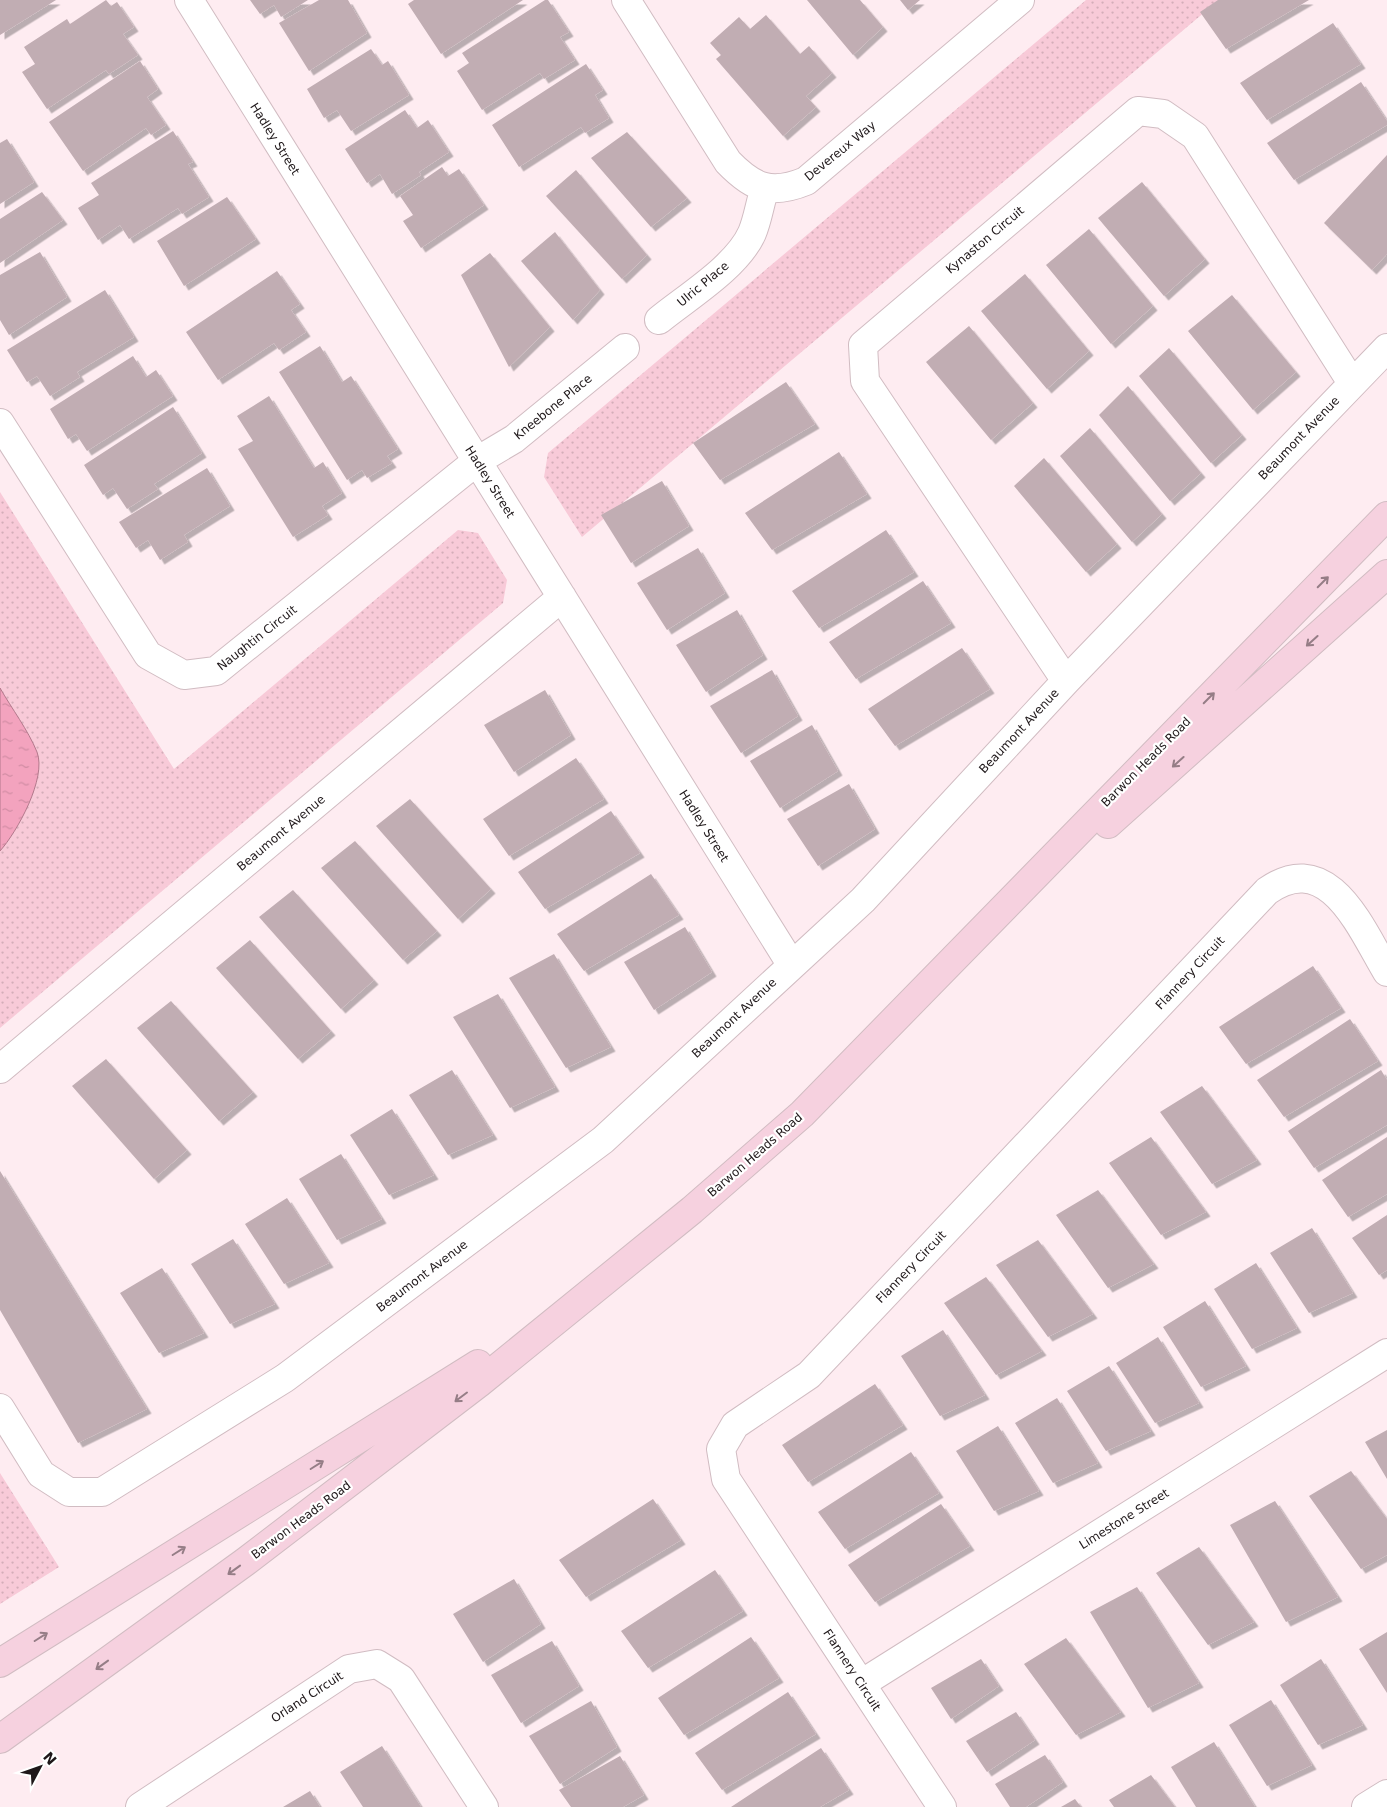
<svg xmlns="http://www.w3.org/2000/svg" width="1387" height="1807" font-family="'DejaVu Sans',sans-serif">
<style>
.park{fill:url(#park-dots)}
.water{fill:url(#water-ripples);stroke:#b3798c}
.building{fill:#c1adb3;filter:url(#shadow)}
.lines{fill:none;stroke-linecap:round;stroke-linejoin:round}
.street-casing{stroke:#d1bcc2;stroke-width:30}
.secondary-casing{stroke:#d1bcc2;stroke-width:30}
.street{stroke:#fff;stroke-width:28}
.secondary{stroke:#f6d1df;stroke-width:28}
.oneway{stroke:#957d86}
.labels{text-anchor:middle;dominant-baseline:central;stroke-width:4.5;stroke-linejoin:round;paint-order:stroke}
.street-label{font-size:12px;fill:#1e1719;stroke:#fff}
</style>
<defs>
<pattern id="park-dots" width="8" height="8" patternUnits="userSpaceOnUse" patternTransform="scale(1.25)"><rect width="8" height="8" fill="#f8cad8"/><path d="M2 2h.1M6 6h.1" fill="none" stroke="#d4adb9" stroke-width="1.8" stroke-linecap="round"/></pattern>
<pattern id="water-ripples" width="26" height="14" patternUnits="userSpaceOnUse" patternTransform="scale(1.25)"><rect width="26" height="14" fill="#f3a3be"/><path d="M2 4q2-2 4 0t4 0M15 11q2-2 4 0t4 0" fill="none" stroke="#d08ca3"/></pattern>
<filter id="shadow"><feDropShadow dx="4.5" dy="4.5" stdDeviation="0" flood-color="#0004"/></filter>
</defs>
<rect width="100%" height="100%" fill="#feecf1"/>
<path class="park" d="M1086,0H1219L582,537L544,477L548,453Z
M0,492L174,769L458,530L478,533L507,580L503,603L0,1028Z
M0,1473L59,1567L0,1604Z"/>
<path class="water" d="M0,688C12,709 28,730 37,752C47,778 17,832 0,851Z"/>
<path class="building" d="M0,0H56L0,35Z
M106,0L111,6L117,2L134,27L123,34L138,55L109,74L106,70L47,109L22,72L35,64L24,47L67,19L70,24Z
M250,0H308L281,17L274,5L260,14Z
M319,0H348L367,33L309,71L279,23Z
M414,0H523L441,54L408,4Z
M545,0H548L569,32L560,37L575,60L544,79L540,73L482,110L457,71L469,63L462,53Z
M807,0H860L883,27L853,55Z
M900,0H920L908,10Z
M1218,0H1309L1226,49L1200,12Z
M766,15L800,54L809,46L832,73L806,96L816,107L783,136L716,59L721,55L710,43L739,17L750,29Z
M1333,23L1361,64L1267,120L1240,83Z
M371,49L382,65L388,61L409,95L351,131L337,110L324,118L307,89Z
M140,61L158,89L147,97L166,125L151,135L146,128L83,171L49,122Z
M586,64L603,90L595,95L609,118L585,133L581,127L519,167L492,125Z
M1361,82L1387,121V125L1294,180L1267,143Z
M405,110L417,128L428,120L449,152L419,172L421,175L392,194L380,174L367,183L345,149Z
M173,131L193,162L188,164L209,197L182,214L178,208L129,239L120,225L98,240L78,208L99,195L91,183Z
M627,132L687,198L651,227L591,158Z
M7,139L34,182L0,204V143Z
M1387,155V254L1372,270L1324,223Z
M442,167L448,176L459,169L484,205L421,248L403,221L413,215L400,196Z
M576,170L647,255L622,279L546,196Z
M1142,182L1205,259L1164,296L1098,218Z
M42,192L63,220L0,263V219Z
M227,197L256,239L184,286L157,241Z
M1089,229L1153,306L1111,344L1046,265Z
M555,232L600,290L573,320L521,261Z
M40,252L67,297L9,335L0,320V275Z
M490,253L550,327L509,367L461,275Z
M277,271L300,304L291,310L306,332L279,350L274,343L218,380L186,332Z
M1025,274L1089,351L1047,389L981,311Z
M105,290L134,337L77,372L80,377L50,396L37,376L27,382L7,350Z
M1232,295L1296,372L1253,410L1188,331Z
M969,326L1033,403L991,440L926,362Z
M320,346L342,382L351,376L398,449L387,456L392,463L367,478L362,470L347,480L279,372Z
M1169,348L1242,435L1211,463L1139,376Z
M133,356L146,377L156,370L173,396L87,451L76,434L68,439L50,409Z
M786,382L815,424L720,480L693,443Z
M1128,386L1201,473L1170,501L1099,415Z
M269,396L314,468L323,462L342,493L322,506L328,515L293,537L238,449L253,441L237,416Z
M173,407L202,453L154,484L158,489L127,509L113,488L103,495L84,465Z
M1090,428L1162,514L1132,542L1060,456Z
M839,452L867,494L772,550L745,513Z
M1044,458L1117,544L1086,572L1014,486Z
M207,468L230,506L184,535L188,542L160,560L148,540L136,548L119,522Z
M662,481L689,526L631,563L601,515Z
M886,530L914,572L819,628L792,591Z
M698,548L725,593L667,630L637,583Z
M923,581L951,623L856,679L829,642Z
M737,610L763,655L706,692L676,645Z
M962,648L990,689L895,746L868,709Z
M772,670L798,716L741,753L710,706Z
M545,690L571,735L514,772L484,725Z
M812,725L838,771L780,808L750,761Z
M576,758L604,799L509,856L483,819Z
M849,784L875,829L818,866L787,819Z
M410,799L491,889L458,919L376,826Z
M611,811L640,853L545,909L518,872Z
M355,841L437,931L403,960L321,868Z
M651,874L679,915L584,971L557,934Z
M293,890L374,980L341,1009L259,917Z
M685,927L712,972L654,1010L624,962Z
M250,940L331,1031L298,1059L216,968Z
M554,954L611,1047L566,1068L509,978Z
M1313,966L1341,1008L1246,1064L1219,1027Z
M498,994L555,1087L510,1108L453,1017Z
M171,1001L253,1092L219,1121L137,1028Z
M1350,1019L1378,1061L1284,1117L1257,1080Z
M106,1059L187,1150L154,1179L72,1086Z
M452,1070L493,1135L448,1155L409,1095Z
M1381,1070L1387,1080V1125L1314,1168L1288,1131Z
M1202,1086L1257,1160L1212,1184L1160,1112Z
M392,1109L434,1175L389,1195L350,1135Z
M1151,1137L1206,1212L1161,1235L1109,1163Z
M1387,1137V1194L1348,1217L1322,1180Z
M341,1154L382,1219L337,1240L299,1179Z
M0,1171L147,1409L78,1443L0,1310Z
M1098,1190L1154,1264L1108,1288L1056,1215Z
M287,1198L329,1263L284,1284L245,1224Z
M1387,1215V1270L1379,1275L1352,1238Z
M1312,1228L1353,1293L1309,1313L1270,1253Z
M233,1239L275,1304L230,1324L191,1264Z
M1038,1240L1093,1314L1048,1337L996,1265Z
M1256,1263L1297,1328L1252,1349L1214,1289Z
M162,1268L204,1333L159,1353L120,1293Z
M986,1277L1042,1351L996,1375L944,1303Z
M1205,1301L1246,1366L1201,1387L1163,1327Z
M943,1330L985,1395L940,1416L901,1356Z
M1158,1337L1199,1403L1155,1423L1116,1363Z
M1109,1366L1151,1431L1106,1451L1067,1391Z
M875,1384L903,1425L808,1482L782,1445Z
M1057,1398L1098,1463L1053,1483L1015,1423Z
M998,1426L1039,1491L994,1511L956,1451Z
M1387,1430V1479L1365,1442Z
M911,1452L939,1493L845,1549L818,1512Z
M1351,1471L1387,1519V1555L1361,1569L1309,1496Z
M653,1499L681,1540L586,1597L559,1560Z
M1275,1501L1338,1597L1286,1622L1230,1525Z
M941,1504L970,1546L875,1602L848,1565Z
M1199,1547L1254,1622L1208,1645L1156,1573Z
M715,1570L743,1611L648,1668L621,1631Z
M514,1579L541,1624L483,1662L453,1614Z
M1137,1587L1199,1683L1148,1708L1090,1612Z
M1387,1632V1693L1359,1649Z
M751,1637L779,1678L684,1735L658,1698Z
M1066,1638L1121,1712L1076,1735L1024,1664Z
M552,1641L579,1686L521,1723L491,1675Z
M981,1659L999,1686L951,1719L931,1688Z
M1321,1659L1363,1725L1318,1745L1280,1685Z
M788,1692L816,1734L722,1790L695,1753Z
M1271,1700L1312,1765L1267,1786L1229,1725Z
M591,1701L617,1747L560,1784L529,1736Z
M1016,1712L1035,1740L987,1772L966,1741Z
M1214,1742L1255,1807H1196L1171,1767Z
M382,1746L421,1807H363L340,1772Z
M821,1748L849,1790L820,1807H731Z
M1045,1755L1063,1782L1026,1807H1010L995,1784Z
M620,1756L644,1795L623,1807H571L559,1790Z
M1151,1775L1175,1807H1114L1109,1800Z
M310,1791L320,1807H283Z
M1075,1799L1081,1807H1061Z"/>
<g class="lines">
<defs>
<path id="street" d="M189,0L791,964
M626,0L728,162C754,189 772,195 806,181L1020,0
M659,320C687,297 737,267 752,233C758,219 760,202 765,188
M0,423L148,655L184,675L216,671L477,461L514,439L625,348
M1066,681L865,381L863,345L1138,111L1163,114L1195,136L1352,383
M0,1069L562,597
M0,1408L41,1474L69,1492H102L285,1378L603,1140L863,900L1066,681L1387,348
M861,1684L1387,1353
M140,1807L349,1669L377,1664L401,1679L484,1807
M942,1807L726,1479L721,1449L735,1425L809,1375L1267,891C1329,847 1361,929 1387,972
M1366,1807L1387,1794"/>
<path id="secondary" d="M1108,824L1387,574
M0,1663L478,1364
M0,1739L245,1562L479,1383L692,1210L802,1114L1387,516"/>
</defs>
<use href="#street" class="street-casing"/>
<use href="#secondary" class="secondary-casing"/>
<use href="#street" class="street"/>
<use href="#secondary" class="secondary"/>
</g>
<defs><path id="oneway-shaft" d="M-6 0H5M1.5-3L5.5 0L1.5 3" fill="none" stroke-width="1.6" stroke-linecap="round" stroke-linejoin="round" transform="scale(1.25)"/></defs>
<g class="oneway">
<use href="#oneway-shaft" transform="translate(1323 582) rotate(-45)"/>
<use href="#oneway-shaft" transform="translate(1312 641) rotate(138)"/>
<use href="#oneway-shaft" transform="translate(1209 698) rotate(-45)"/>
<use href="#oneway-shaft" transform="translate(1178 762) rotate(138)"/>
<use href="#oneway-shaft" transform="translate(461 1397) rotate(143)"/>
<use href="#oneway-shaft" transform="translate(317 1465) rotate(-32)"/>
<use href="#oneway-shaft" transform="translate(179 1551) rotate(-32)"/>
<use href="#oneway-shaft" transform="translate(234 1570) rotate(144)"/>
<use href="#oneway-shaft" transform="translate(41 1637) rotate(-32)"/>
<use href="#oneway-shaft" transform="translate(102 1665) rotate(144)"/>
</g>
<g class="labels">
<g class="street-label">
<text transform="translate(275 139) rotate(58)">Hadley Street</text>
<text transform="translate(840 151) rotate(-39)">Devereux Way</text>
<text transform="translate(985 240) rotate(-40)">Kynaston Circuit</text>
<text transform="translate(703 284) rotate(-40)">Ulric Place</text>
<text transform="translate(553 407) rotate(-39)">Kneebone Place</text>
<text transform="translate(1299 438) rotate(-46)">Beaumont Avenue</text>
<text transform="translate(490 482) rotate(58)">Hadley Street</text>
<text transform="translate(257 638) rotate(-38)">Naughtin Circuit</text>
<text transform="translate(1019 731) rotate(-47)">Beaumont Avenue</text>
<text transform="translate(1146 762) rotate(-45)">Barwon Heads Road</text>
<text transform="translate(704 826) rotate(58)">Hadley Street</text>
<text transform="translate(281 833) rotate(-40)">Beaumont Avenue</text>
<text transform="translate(1190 973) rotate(-47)">Flannery Circuit</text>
<text transform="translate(734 1018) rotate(-43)">Beaumont Avenue</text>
<text transform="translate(755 1155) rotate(-41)">Barwon Heads Road</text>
<text transform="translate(911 1267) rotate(-46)">Flannery Circuit</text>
<text transform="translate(422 1276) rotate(-37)">Beaumont Avenue</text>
<text transform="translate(1124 1519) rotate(-32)">Limestone Street</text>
<text transform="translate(301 1520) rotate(-37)">Barwon Heads Road</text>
<text transform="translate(852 1670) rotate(57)">Flannery Circuit</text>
<text transform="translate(307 1697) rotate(-33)">Orland Circuit</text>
</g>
</g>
<g transform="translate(40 1767) rotate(49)" stroke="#ffffff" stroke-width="4" paint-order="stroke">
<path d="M0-4L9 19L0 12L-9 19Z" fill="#1e1719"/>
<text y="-8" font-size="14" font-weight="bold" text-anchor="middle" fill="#1e1719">N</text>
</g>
</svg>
